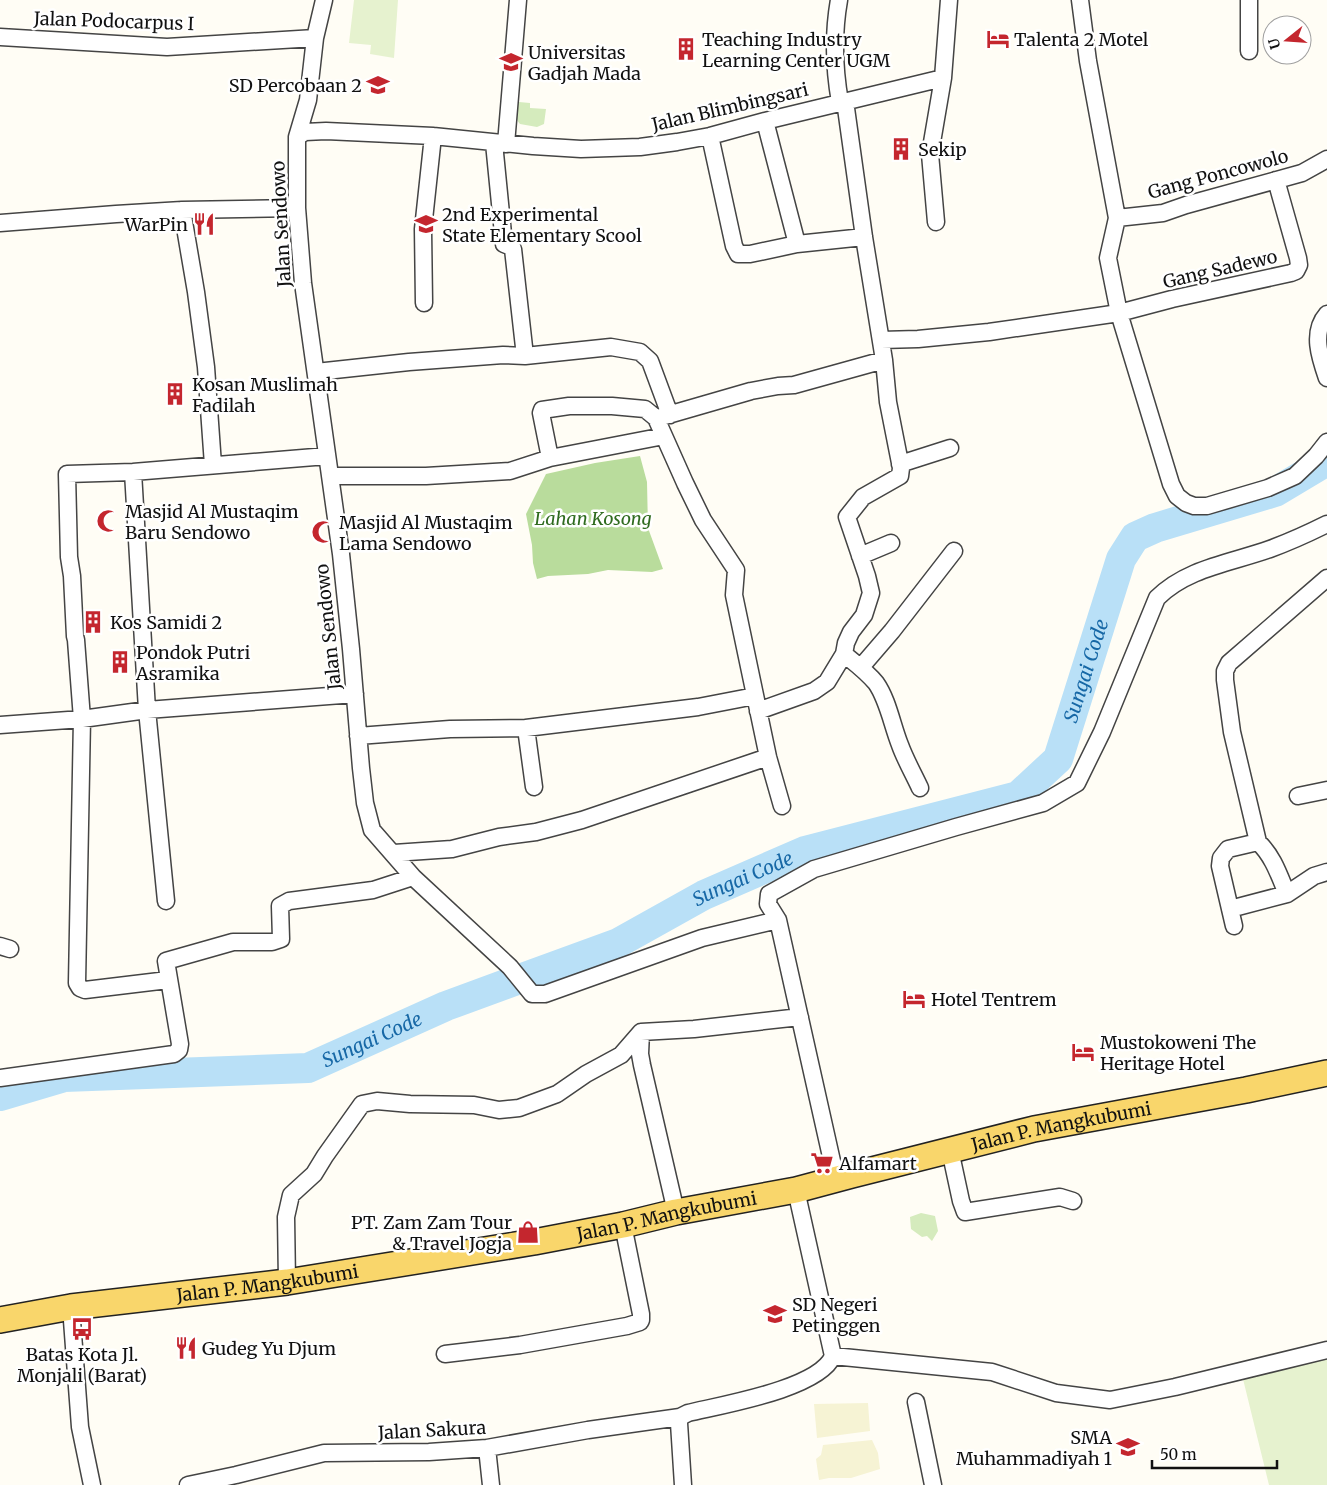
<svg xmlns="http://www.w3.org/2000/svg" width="1327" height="1485" font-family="Merriweather,serif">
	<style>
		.farmland { fill: #f6f3d4 }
		.green { fill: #d5ebbd }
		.forest { fill: #b9dc9c }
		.pitch { fill: #e6f2cf }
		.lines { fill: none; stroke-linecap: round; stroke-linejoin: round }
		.river { stroke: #b9e0f7; stroke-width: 30 }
		.street-casing { stroke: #444; stroke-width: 19 }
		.primary-casing { stroke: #222; stroke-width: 28 }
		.street { stroke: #fff; stroke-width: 16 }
		.primary { stroke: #f9d66b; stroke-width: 25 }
		.labels { text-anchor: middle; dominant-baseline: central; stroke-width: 5; stroke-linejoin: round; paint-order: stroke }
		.street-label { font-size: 18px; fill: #111; stroke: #fff }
		.poi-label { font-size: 18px; fill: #111; stroke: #fff; text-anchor: start }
		.park-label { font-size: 18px; font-style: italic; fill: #2f6b1f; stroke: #fff }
		.water-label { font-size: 19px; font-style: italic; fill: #1768a6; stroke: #fff }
	</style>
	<rect width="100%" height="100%" fill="#fffdf5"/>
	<path class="farmland" d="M868,1403L870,1431L817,1438L814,1404Z
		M872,1440L878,1453L880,1469L851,1478H829L819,1480L816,1459L821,1455L823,1445Z"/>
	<path class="green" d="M519,102L530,103V108L546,109L544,124L537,127L520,124C515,119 514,108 519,102Z
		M921,1213L935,1216L938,1231L932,1241L927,1236L922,1237L911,1229L910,1217Z"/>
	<path class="forest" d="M640,456L647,482L648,528L663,569L652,572L608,570L588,574L548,576L537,579L533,563L532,545L526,514L546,474L595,463Z"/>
	<path class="pitch" d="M354,0H398L394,58L370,54L371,45L349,43Z
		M1327,1354V1485H1269L1242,1375Z"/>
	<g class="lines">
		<path class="river" id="s1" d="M0,1096L64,1077L308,1068L446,1006L618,943L704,895L805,851L1018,796L1058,759L1121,559L1135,537L1155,528L1275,492L1327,461"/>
		<defs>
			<path id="street" d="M324,0L315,38L308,100L297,137V208L303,283L341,554L351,649L361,768L365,803L372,830L413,877L510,967L532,994H545L702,938L778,920
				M839,0C833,34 834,68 840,102
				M1080,0L1088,61L1117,218L1108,258L1119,313L1171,484L1177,496L1186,503L1194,506H1207L1268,488L1295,476L1316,456L1327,442
				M1249,0V51
				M0,37L167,47L315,38
				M765,121L797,244
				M710,136L734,246L738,254H750L797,244L864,237
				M297,137L305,132L326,131L433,136L533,146L581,149L640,147L677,142L710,136L765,121L943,78L949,0
				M494,143L504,244L509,246L513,249L525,356
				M506,144L518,0
				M182,210L196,292L206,367L213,465
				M1117,218L1163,213L1186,205L1302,173L1327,159
				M936,222L930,154L943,78
				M0,223L116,214L182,210L297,208
				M424,303L423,229L433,136
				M1327,314C1311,332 1320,358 1327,378
				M881,340L918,339L989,332L1119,313L1172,299L1291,273L1296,271L1299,265L1298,258L1276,180
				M316,372L409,362L503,355L525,356L611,347L640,352L650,361L670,415
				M661,417L751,391L778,386L794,385L884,360
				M550,458L541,413L542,410L569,406H612L645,409L656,418L685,483L703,520L736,570L734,595L768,757L782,806
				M900,464L950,448
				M133,472L147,710L166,901
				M331,476H426L510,471L550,458L664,436
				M860,556L891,543
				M844,654C855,663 867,672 876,683C888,700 892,725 900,745C905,759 913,773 920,788
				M861,667L892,631L954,551
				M758,711L814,691L827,682L844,654L846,643L851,632L864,615L871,593L867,576L847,517L863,497L900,476L901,468L888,402L884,360L864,237L845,101
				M0,725L82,719L147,710L355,694
				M526,728L534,787
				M358,736L450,729L526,728L698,707L755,696
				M1298,796L1327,790
				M1258,842C1273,856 1279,875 1287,894
				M394,853L452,849L499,837L536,832L582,820L768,757
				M1230,909L1287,894L1314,876L1327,872
				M1234,926L1220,866L1221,858L1228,849L1258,842L1232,732L1225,680V671L1229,663L1327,578
				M0,946L10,949
				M168,980L85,990L80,988L77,983L82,719L76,640L75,636L72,576L69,557L67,474L133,472L327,456
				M641,1032L640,1054L642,1065L676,1212
				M0,1078L174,1054L179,1050L180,1044L166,961L233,942H272L281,939L280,906L289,901L373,890L413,877
				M950,1150L961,1201L965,1212L1060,1197L1073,1201
				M836,1179L778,920L768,904L769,894L814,869L956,827L1043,803L1077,783L1102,732L1157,598C1187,568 1231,563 1270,549C1289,542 1309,533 1327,524
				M287,1282L286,1217L291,1195L314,1174L325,1156L362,1104L377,1101L410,1104L474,1105L499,1110L519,1108L557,1094L586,1074L621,1055L641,1032L694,1029L800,1017
				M71,1307L80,1427L92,1485
				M445,1354L520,1345L627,1326L640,1322L641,1320V1314L623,1225
				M833,1356L992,1372L1056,1393L1110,1400L1175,1387L1327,1350
				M916,1402L933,1485
				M487,1448L491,1485
				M188,1485L236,1475L324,1453L429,1452L487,1448L588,1430L680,1417
				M683,1485L679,1423L680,1417L688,1413C721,1405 819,1389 833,1356L796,1190"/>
			<g id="primary">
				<path id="s2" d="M0,1320L71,1307L287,1282L534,1242L623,1225L676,1212L796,1190L852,1175L1034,1129L1246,1090L1327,1073"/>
			</g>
		</defs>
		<use href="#street" class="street-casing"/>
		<use href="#primary" class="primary-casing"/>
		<use href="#street" class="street"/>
		<use href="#primary" class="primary"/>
	</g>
	<defs>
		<symbol id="hotel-bare" viewBox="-9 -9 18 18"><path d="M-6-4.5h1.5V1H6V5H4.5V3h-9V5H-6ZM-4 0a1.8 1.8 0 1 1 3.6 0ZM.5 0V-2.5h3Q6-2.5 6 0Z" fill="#c4262e" stroke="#fff" stroke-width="2.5" paint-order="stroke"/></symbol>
		<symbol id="building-bare" viewBox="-9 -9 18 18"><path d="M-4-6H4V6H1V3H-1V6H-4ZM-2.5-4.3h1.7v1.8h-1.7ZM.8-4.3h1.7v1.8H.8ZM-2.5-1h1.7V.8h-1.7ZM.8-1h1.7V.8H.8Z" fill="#c4262e" stroke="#fff" stroke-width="2.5" paint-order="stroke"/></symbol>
		<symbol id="university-bare" viewBox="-9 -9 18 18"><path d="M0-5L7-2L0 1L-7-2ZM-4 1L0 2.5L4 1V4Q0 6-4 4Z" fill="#c4262e" stroke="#fff" stroke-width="2.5" paint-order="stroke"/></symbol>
		<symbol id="school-bare" viewBox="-9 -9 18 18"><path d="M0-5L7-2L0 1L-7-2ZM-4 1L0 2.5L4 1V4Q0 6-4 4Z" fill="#c4262e" stroke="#fff" stroke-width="2.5" paint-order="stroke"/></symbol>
		<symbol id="restaurant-bare" viewBox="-9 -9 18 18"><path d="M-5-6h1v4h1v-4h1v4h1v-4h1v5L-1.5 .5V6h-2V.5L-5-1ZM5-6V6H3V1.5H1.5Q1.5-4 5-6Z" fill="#c4262e" stroke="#fff" stroke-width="2.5" paint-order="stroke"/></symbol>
		<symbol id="mosque-bare" viewBox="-9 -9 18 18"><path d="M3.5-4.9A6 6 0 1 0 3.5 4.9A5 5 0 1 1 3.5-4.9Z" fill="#c4262e" stroke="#fff" stroke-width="2.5" paint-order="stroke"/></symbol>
		<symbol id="supermarket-bare" viewBox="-9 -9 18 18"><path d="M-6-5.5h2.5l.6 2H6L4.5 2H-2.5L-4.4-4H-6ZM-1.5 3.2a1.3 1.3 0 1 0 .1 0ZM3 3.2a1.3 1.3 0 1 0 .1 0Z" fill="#c4262e" stroke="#fff" stroke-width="2.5" paint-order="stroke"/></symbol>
		<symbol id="shop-bare" viewBox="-9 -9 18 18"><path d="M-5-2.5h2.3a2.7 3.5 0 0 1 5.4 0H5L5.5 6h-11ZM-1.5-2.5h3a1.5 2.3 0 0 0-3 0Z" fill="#c4262e" stroke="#fff" stroke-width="2.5" paint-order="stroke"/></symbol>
		<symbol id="bus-bare" viewBox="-9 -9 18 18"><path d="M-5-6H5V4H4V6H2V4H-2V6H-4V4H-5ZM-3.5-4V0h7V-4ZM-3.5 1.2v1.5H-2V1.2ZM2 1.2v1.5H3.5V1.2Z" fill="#c4262e" stroke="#fff" stroke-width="2.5" paint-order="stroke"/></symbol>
	</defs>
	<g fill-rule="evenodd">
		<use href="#hotel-bare" x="982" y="23" width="32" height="32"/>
		<use href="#building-bare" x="670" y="33" width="32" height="32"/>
		<use href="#university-bare" x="495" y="46" width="32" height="32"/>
		<use href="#school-bare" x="362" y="69" width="32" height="32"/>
		<use href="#building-bare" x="885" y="133" width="32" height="32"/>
		<use href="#restaurant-bare" x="188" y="208" width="32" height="32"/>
		<use href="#school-bare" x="410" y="208" width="32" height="32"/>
		<use href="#building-bare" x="159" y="378" width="32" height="32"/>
		<use href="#mosque-bare" x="92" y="505" width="32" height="32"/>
		<use href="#mosque-bare" x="307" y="516" width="32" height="32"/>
		<use href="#building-bare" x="77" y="606" width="32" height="32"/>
		<use href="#building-bare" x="104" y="646" width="32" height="32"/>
		<use href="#hotel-bare" x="898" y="983" width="32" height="32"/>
		<use href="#hotel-bare" x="1067" y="1036" width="32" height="32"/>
		<use href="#supermarket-bare" x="806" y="1147" width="32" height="32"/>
		<use href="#shop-bare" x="512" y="1216" width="32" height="32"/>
		<use href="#school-bare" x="759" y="1298" width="32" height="32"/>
		<use href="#bus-bare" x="66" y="1313" width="32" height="32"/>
		<use href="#restaurant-bare" x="170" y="1332" width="32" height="32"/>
		<use href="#school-bare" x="1112" y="1431" width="32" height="32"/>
	</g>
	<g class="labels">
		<g class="street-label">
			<text transform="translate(114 21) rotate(2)">Jalan Podocarpus I</text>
			<text transform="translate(730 107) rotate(-13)">Jalan Blimbingsari</text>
			<text transform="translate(1218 174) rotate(-15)">Gang Poncowolo</text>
			<text transform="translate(281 224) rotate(-93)">Jalan Sendowo</text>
			<text transform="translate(1220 269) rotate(-13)">Gang Sadewo</text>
			<text transform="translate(328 627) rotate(-96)">Jalan Sendowo</text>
			<text stroke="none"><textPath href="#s2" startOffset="1080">Jalan P. Mangkubumi</textPath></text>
			<text stroke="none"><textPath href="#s2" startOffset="675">Jalan P. Mangkubumi</textPath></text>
			<text stroke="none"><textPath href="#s2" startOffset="270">Jalan P. Mangkubumi</textPath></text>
			<text transform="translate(432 1430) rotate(-3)">Jalan Sakura</text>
		</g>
		<g class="poi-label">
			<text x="702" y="39">Teaching Industry<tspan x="702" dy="21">Learning Center UGM</tspan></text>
			<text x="1014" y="39">Talenta 2 Motel</text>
			<text x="528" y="52">Universitas<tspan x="528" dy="21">Gadjah Mada</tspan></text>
			<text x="362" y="85" text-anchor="end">SD Percobaan 2</text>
			<text x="918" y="149">Sekip</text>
			<text x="442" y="214">2nd Experimental<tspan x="442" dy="21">State Elementary Scool</tspan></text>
			<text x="188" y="224" text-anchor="end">WarPin</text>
			<text x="192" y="384">Kosan Muslimah<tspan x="192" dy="21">Fadilah</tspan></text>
			<text x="125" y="511">Masjid Al Mustaqim<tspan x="125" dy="21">Baru Sendowo</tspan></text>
			<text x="339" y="522">Masjid Al Mustaqim<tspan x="339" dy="21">Lama Sendowo</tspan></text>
			<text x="110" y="622">Kos Samidi 2</text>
			<text x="136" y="652">Pondok Putri<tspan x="136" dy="21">Asramika</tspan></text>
			<text x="931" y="999">Hotel Tentrem</text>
			<text x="1100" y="1042">Mustokoweni The<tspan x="1100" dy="21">Heritage Hotel</tspan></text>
			<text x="839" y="1163">Alfamart</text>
			<text x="512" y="1222" text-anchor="end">PT. Zam Zam Tour<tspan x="512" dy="21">&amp; Travel Jogja</tspan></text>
			<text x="792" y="1304">SD Negeri<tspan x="792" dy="21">Petinggen</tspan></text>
			<text x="202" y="1348">Gudeg Yu Djum</text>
			<text x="82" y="1354" text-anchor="middle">Batas Kota Jl.<tspan x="82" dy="21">Monjali (Barat)</tspan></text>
			<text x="1112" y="1437" text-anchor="end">SMA<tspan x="1112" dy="21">Muhammadiyah 1</tspan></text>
		</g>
		<g class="park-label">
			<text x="593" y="518">Lahan Kosong</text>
		</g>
		<g class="water-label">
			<text stroke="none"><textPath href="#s1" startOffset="1221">Sungai Code</textPath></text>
			<text stroke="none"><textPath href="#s1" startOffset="786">Sungai Code</textPath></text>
			<text stroke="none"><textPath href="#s1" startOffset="381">Sungai Code</textPath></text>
		</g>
	</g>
	<g transform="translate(1287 40) rotate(253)"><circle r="24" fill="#ffffff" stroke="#a0a0a0"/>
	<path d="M0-4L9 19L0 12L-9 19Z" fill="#c4262e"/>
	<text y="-8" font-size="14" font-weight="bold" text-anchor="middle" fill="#111111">U</text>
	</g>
	<path d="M1152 1460v8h125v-8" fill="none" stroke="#111111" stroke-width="2.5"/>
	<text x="1160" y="1460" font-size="15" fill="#111111" stroke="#ffffff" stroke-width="4" paint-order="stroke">50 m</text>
</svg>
